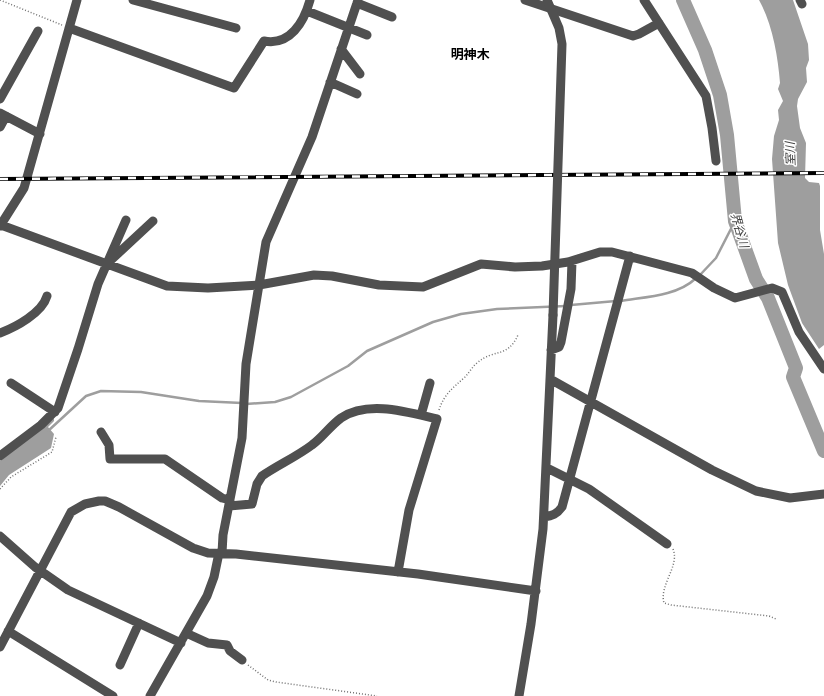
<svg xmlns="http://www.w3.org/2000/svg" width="824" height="696" font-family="'PT Sans Narrow','Noto Sans JP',sans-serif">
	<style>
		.water { fill: #9e9e9e }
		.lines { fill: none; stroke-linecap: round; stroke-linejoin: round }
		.stream { stroke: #9e9e9e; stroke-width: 2.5 }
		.river { stroke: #9e9e9e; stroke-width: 14 }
		.path { stroke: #727272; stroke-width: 1.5; stroke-dasharray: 1 2; stroke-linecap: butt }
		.minor { stroke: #505050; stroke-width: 9 }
		.rail-casing { stroke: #000; stroke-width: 4 }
		.rail { stroke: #fff; stroke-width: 2.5; stroke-dasharray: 8; stroke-linecap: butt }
		.minor-bridge { stroke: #505050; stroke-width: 9 }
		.labels { text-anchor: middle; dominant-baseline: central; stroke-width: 3; stroke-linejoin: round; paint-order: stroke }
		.water-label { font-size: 12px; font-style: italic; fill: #3f3f3f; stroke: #fff }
		.quarter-label { font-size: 13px; font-weight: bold; fill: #000; stroke: #fff }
	</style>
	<rect width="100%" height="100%" fill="#fff"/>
	<path class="water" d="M759,0H793L808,44L809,60L806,68L807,82L798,99L797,106L800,128L806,143L805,178L809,182L819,183L820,186V230L824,254V345L819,349L802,323L788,285L778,243L772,159L774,136L779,120L778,110L783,101L778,89L780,83C778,56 772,23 759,0Z
		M54,418V421L48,427L54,434L51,448L9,475L0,486V461Z"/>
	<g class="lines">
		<path class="stream" d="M699,276L716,258L735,221
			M621,301C644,297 677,296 695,279
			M571,305L616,301
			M246,404L275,402L291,397L348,366L367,351L433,322L461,314L497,309L566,306
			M48,431L86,396L101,391L141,392L199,401L242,403"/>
		<path class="river" d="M683,0L705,50L720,95L727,135L735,221L756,279L768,298L796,368L793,377L824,451"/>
		<path class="path" d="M0,0L62,25
			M439,410C444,394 453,388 465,377C469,373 472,367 477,363C494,348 507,359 518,335
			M0,489L11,477L52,452L56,437
			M673,549C680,566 659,585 664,603L671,605L769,616L776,619
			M248,665L268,680L276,682L377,696"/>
		<path class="minor" d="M133,0L236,28
			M525,0L633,36L639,34L659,23
			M644,0L706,96L712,128L716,161
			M800,0L802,4
			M357,3L392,17
			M307,11L367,35
			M69,28L234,88L264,41C290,46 304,22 310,0
			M341,49L360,74
			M330,82L357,94
			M0,99L38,31
			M0,113L40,134
			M0,127L6,116
			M1,225L167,286L208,288L259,285L314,275L332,276L379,285L423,287L481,264L515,267L542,266L568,262L600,252H612L692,273L714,288L735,298L772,288L782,292L799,332L824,369
			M0,226L24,188L77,0
			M111,260L153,221
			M0,333C16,327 42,313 47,296
			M551,350L559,347L561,342L571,289L572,261
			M550,379L712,470L756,491L790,498L824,494
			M11,383L55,412
			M421,415L430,383
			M101,432L109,445L110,459H165L222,498L230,500
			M0,456L41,425L58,408L78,349L98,284L126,220
			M547,468L589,489L667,544
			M229,506L252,504L257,484L262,476C278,465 296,457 312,445C322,438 330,426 341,418C368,400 407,412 437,419L409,510L398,572
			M544,517C552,516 557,514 562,507L630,256
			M0,536L35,567L68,590L181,643
			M222,553L223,535L242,438L246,364L266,242L312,137L358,0
			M8,631L113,696
			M186,633L208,643L227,645L230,651L242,660
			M0,647L71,512L85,504L99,501H105L119,507L193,548L208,553L236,554L418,574L536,591
			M120,665L139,623
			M150,696L207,596L214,577L219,553
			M519,696L531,624L543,529L553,315"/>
		<defs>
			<path id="rail" d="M0,179L824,173"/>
		</defs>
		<use href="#rail" class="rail-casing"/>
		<use href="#rail" class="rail"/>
		<path class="minor-bridge" d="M547,0L559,28L562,44L553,315"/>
	</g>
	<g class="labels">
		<g class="water-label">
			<text transform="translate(790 154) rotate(-92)">室川</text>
			<text transform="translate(740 230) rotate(74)">界谷川</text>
		</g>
		<g class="quarter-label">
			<text x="470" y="54">明神木</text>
		</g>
	</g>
</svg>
